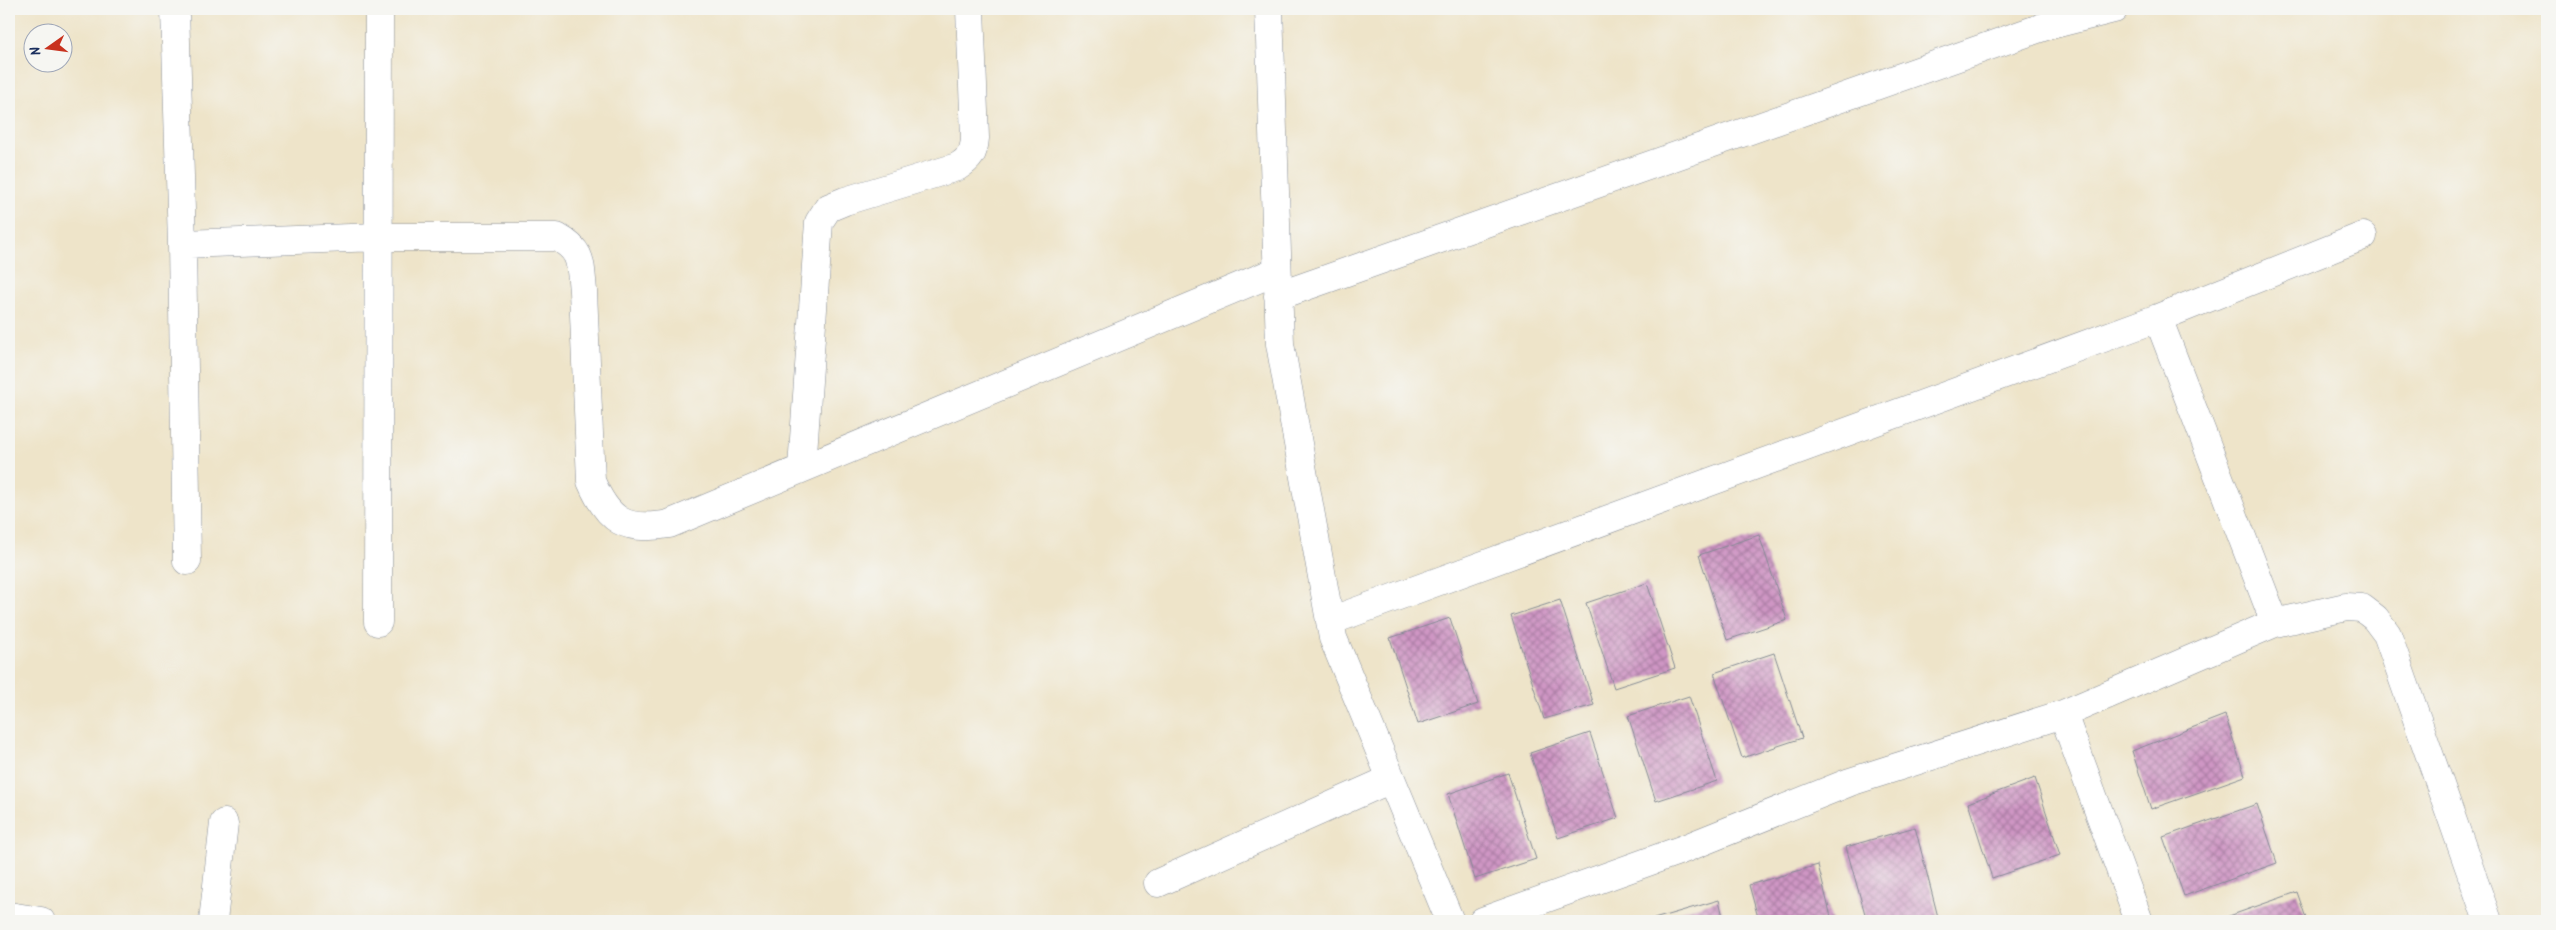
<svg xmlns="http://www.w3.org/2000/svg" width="2556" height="930" font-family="Kalam,sans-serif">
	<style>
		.building { fill: url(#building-cross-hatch) }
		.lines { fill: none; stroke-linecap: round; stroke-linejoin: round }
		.street-casing { stroke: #848a94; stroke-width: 29 }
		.street { stroke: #fff; stroke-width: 28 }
	</style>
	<defs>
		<pattern id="building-cross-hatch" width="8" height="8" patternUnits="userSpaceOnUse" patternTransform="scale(1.25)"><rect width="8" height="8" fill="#cf96c4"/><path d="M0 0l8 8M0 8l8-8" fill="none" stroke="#a77ba2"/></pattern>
	</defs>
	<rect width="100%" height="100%" fill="#f6f6f2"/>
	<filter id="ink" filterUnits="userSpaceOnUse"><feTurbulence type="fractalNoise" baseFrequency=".02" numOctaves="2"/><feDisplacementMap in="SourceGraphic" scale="10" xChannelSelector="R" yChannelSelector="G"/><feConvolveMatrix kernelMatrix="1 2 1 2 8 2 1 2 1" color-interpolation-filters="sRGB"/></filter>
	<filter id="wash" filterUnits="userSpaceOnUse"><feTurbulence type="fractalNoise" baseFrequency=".0096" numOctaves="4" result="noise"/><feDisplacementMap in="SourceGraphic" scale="20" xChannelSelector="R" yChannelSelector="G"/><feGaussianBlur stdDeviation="1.12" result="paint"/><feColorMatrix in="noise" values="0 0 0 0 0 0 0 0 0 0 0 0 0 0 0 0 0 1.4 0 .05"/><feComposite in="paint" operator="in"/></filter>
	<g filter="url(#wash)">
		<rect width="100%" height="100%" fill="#eee4c9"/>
		<g id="blocks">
			<path class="building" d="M1759,535L1787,620L1727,640L1699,555Z
				M1647,583L1675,668L1614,688L1586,603Z
				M1560,600L1594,705L1544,719L1511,616Z
				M1450,618L1478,704L1418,724L1390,638Z
				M1774,653L1802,738L1742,758L1714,673Z
				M1689,696L1717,781L1656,801L1628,716Z
				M2225,715L2245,776L2151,809L2132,751Z
				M1590,733L1618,818L1558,838L1530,753Z
				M1508,773L1536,859L1475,879L1448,794Z
				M2035,778L2060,855L1992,878L1968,803Z
				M2257,804L2277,863L2184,896L2163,837Z
				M1915,827L1939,921H1867L1846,847Z
				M1818,865L1832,921H1759L1749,885Z
				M2297,892L2307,921H2215Z
				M1719,900L1724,921H1647Z"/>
		</g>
	</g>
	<g filter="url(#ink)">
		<use href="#blocks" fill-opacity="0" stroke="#848a94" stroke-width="1"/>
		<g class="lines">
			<defs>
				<path id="street" d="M175,9L182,244L187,561
					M1269,9L1280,344L1330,621L1333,638L1450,921
					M182,244L378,237H557C583,251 580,263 583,291L591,481C608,521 625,532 669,524L1277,271
					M1278,296L2043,27L2114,9
					M802,468L819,222L828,208L845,201L957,167C970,159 974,153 975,138L970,9
					M1330,621L2158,318
					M378,622L379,9
					M2275,623L2158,318L2363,236
					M2063,714L2139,921
					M1158,883L1391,779
					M9,916L41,921
					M213,921L224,823
					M1483,921L1681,850L1850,782L2063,714L2275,623L2346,607L2362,608L2375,618L2387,634L2488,921"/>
			</defs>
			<use href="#street" class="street-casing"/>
			<use href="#street" class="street"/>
		</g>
	</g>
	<rect width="2556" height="930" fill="none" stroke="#f6f6f2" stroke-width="30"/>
	<g transform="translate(48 48) rotate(256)"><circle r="24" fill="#f6f6f2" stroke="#9ea6b7"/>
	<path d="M0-4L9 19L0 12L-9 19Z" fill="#c8321e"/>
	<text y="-8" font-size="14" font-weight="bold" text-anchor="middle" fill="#1b2f5e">N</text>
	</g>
</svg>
